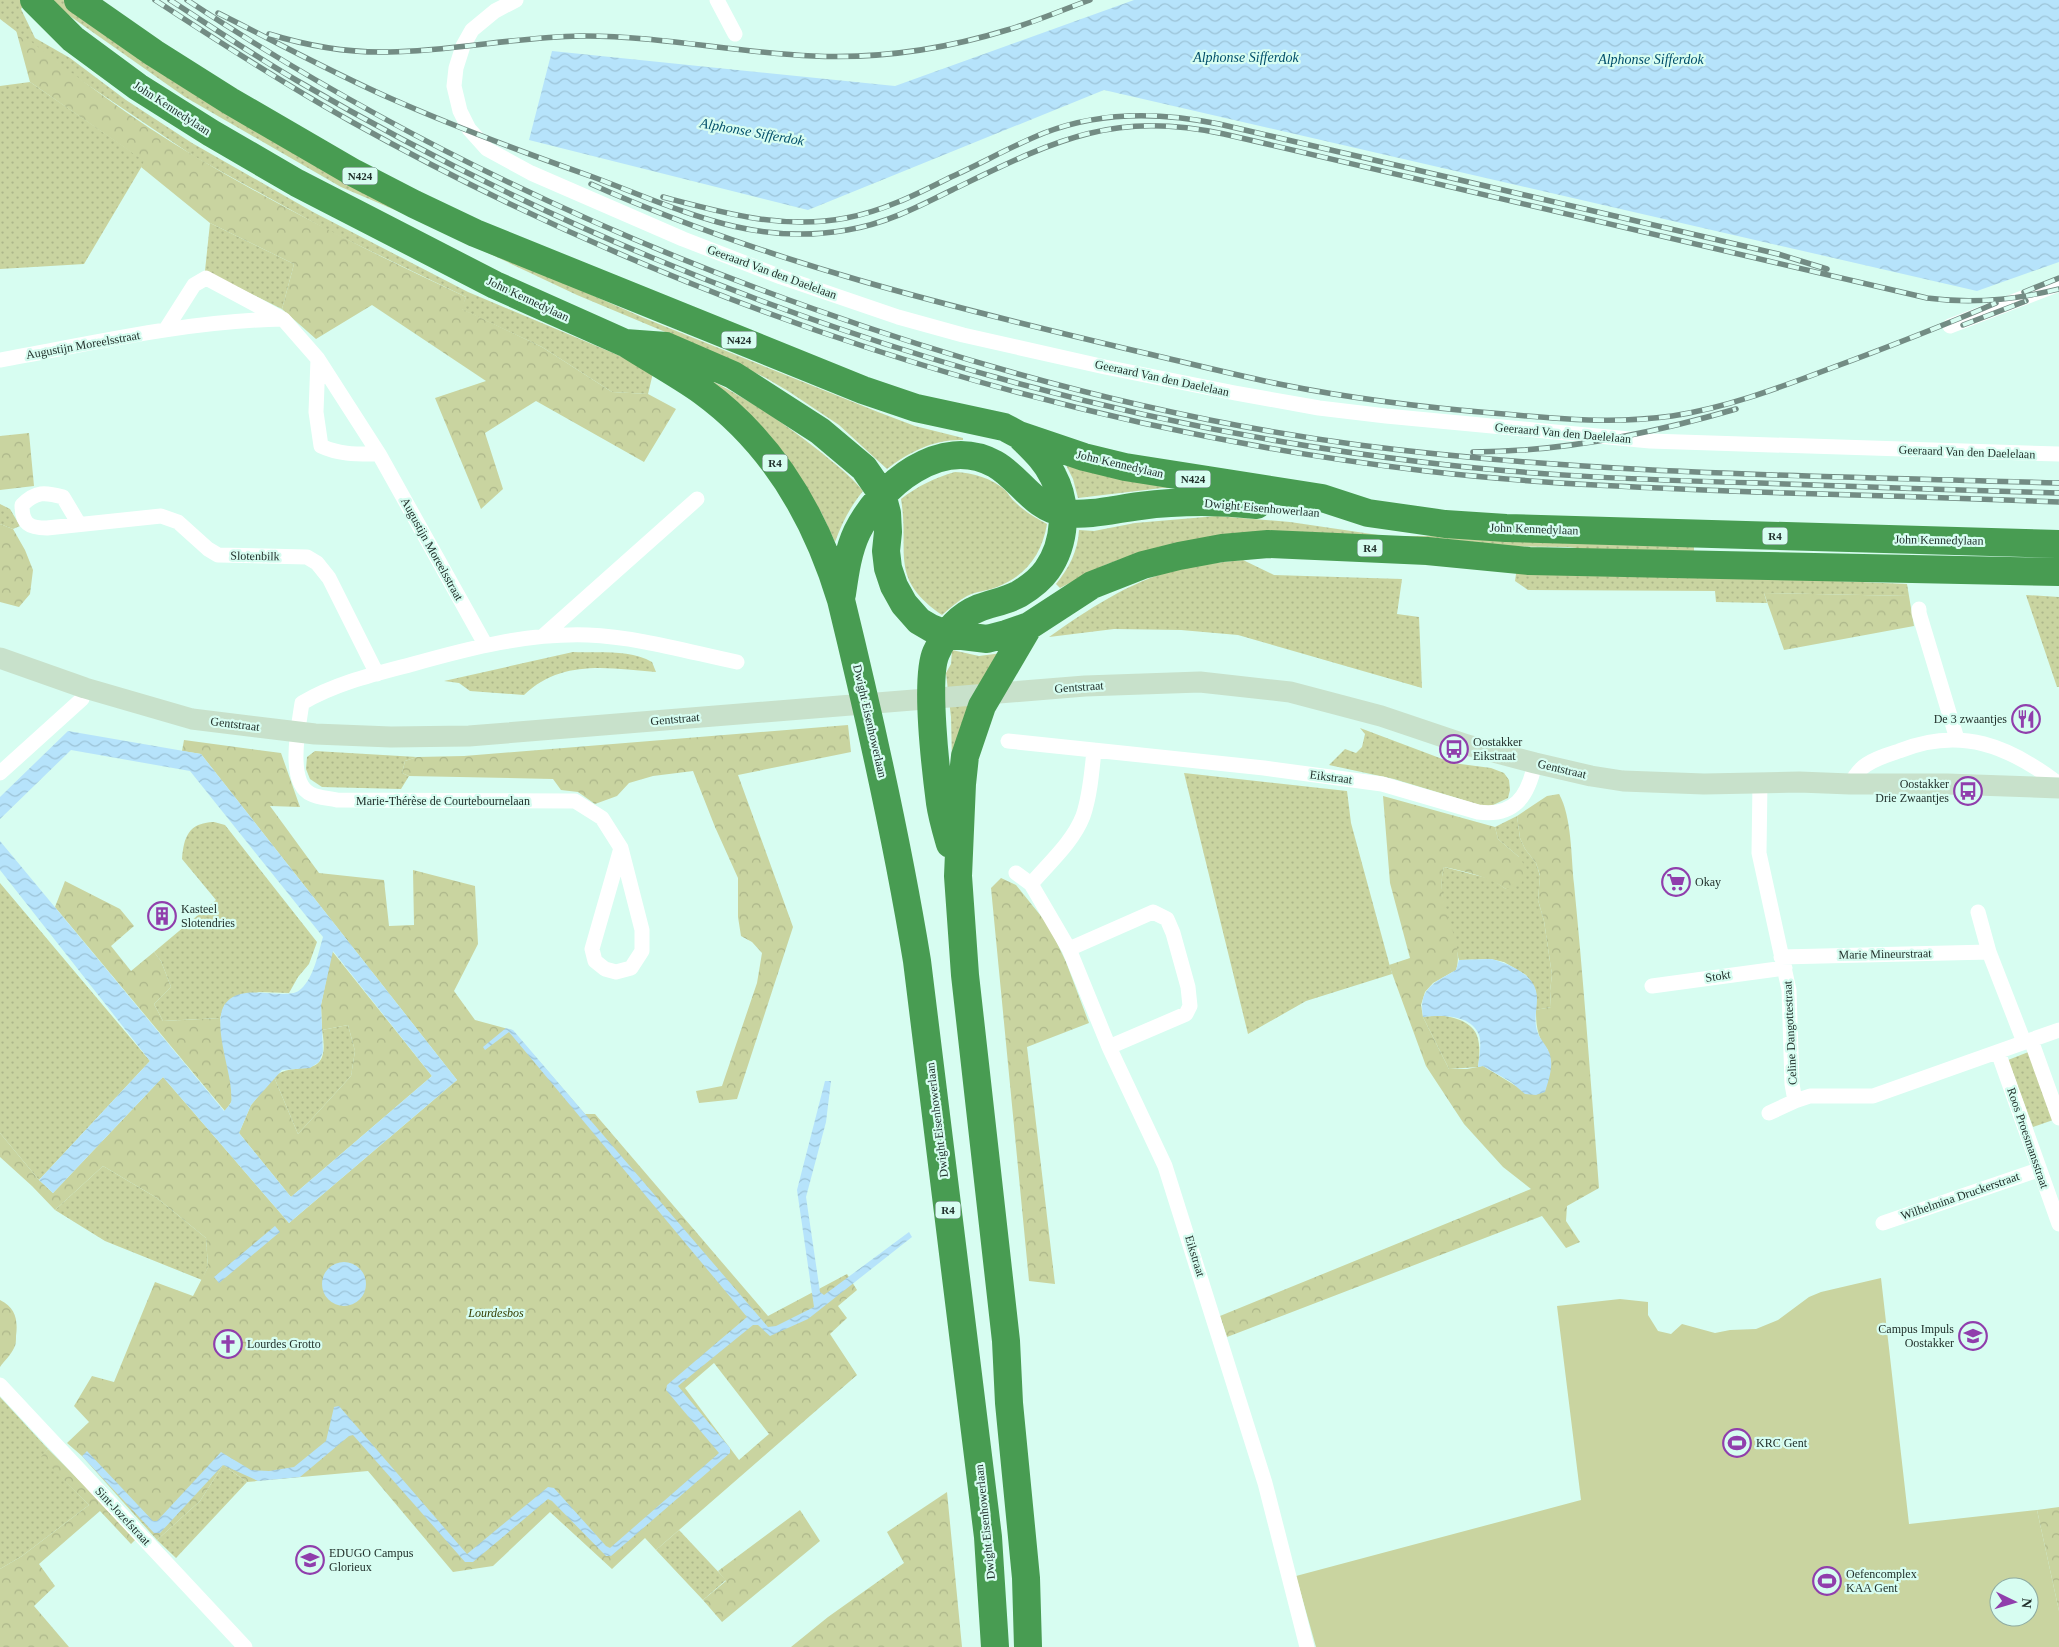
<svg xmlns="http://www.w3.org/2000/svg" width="2059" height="1647" font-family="'Times New Roman',serif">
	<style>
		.grass { fill: url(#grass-dots) }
		.forest { fill: url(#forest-crowns); fill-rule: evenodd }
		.garden { fill: #c9d4a0; fill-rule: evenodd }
		.water { fill: url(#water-waves); fill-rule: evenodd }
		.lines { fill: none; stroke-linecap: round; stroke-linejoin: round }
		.street { stroke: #fff; stroke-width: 15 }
		.secondary { stroke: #c8e1cb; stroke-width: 21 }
		.highway { stroke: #489c52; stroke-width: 28 }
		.rail-casing { stroke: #738c84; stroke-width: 5.5 }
		.rail { stroke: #d7fdf1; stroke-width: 4; stroke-dasharray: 11; stroke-linecap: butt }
		.labels { text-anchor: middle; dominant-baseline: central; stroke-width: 4.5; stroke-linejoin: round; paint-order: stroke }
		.shield { fill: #d7fdf1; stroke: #586e66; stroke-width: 1 }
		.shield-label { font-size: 11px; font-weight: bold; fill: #21302b }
		.street-label { font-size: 12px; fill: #21302b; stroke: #d7fdf1 }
		.poi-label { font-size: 12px; fill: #21302b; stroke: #d7fdf1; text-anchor: start }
		.park-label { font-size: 12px; font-style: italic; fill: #353d00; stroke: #d7fdf1 }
		.water-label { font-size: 14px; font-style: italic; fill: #004e6a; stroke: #d7fdf1 }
	</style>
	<defs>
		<pattern id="grass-dots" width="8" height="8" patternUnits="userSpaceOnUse" patternTransform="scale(1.25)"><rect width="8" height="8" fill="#c9d4a0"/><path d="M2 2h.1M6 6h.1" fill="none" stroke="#acb68a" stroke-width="1.8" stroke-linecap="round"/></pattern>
		<pattern id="forest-crowns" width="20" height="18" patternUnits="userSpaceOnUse" patternTransform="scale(1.25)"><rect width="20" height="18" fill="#c9d4a0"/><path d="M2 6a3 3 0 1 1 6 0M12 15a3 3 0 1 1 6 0" fill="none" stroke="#acb68a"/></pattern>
		<pattern id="water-waves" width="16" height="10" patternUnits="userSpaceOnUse" patternTransform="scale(1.25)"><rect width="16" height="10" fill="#b6e3fb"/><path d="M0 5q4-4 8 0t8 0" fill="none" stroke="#9cc3d7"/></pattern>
	</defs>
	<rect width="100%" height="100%" fill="#d7fdf1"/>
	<path class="grass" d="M0,0H21L25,3L21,9L35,38L70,58L126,100L192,143L313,212L468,292L625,358L653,373L648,394L612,392L542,347L461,309L466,297L329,231L195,157L76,77L0,19Z
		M47,0H68L542,273L644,318L878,412L915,426L963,438V440C934,439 909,452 887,469L839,425L788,391L766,378L694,344L577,295L416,219L341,187L185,97Z
		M30,82L145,161L84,264L0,269V86Z
		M210,223L294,264L282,309L205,271Z
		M692,371C738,393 778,418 818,450C834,463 850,475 863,491C850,507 842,523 835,542L821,512L772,441Z
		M1064,461L1186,488H1162L1078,498L1073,479Z
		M955,472C974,473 991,478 1005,490C1009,494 1011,499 1015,502C1025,512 1036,518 1047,524C1042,554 1026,576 997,587C987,591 977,591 967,596C958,601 950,608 942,615C888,578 910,553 901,499C918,486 934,478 955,472Z
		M0,504L10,509L20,526L13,529L0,524Z
		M1217,516L1290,522L1385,536H1454L1694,546V555L1594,550L1568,547L1478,546L1135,554L1105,565L1060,588L1056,584C1069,568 1078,551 1079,530L1094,531L1135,523Z
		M1243,560L1274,575L1402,579L1397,614L1419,617L1422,688L1238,635L1181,630L1114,629L1049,637C1087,610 1129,582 1175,570C1197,565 1220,562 1243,560Z
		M1517,567L1907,584L1909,596L1764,593L1767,603L1716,602L1715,591L1528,590L1515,581Z
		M2026,595L2059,597V687H2057Z
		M952,650L979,656L1002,653L952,765L951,717L946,673L951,664Z
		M573,652C598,653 630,649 652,662L656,672C609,668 561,659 524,695L470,691L459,683L444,681Z
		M1360,728L1453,763L1491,768L1504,773L1509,780L1510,790L1508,798L1491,806L1480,805L1394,779L1329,765L1345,749L1356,753L1362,747L1365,734Z
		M315,751L417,757L405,761L402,773L409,776L401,789L322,787L310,779L306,769L307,757Z
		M1184,773L1347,791L1351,823L1392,974L1306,1001L1248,1034Z
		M1517,816L1520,838L1525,849L1536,863L1540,876L1538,900L1544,921L1552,975L1550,991L1551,1007L1536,1010V991L1526,975L1504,962L1491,959L1459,960C1453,930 1435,898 1444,867L1491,879L1506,889L1519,857L1498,839L1495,827Z
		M214,822L225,825L317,942L309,964L298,977L289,993L259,992L225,1004L220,1018L163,1021L154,1004L171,987L161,961L154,952L216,900L182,859C184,837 188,823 214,822Z
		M0,883L150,1061L39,1180L0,1133Z
		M1440,1015C1475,1021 1483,1032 1478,1067L1449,1069L1423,1017Z
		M348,1025L355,1051L351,1076L298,1134L274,1077C295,1058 332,1085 322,1030Z
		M2031,1051L2056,1119L2033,1127L2008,1060Z
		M103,1166L157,1198L206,1238L208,1267L202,1280L105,1241L55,1210Z
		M0,1397L48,1449L42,1457L89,1505L22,1556L0,1569Z
		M223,1465L247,1482L176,1558L157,1540L200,1501Z
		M679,1530L726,1580L703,1600L656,1550Z"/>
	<path class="forest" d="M16,30C74,75 133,120 196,157C283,209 374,254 466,297L462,309L542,347L612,392L648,394L676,409L644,462L536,401L485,433L503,489L481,509L435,398L486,381L372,305L316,339L282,309L294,264L210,223L141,167L144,161L30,82Z
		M29,433L34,486L0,490V436Z
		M0,524L13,529L25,550L33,570L30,594L19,607L0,602Z
		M1764,593L1909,596L1914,626L1784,650Z
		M848,725L851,752L738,775L793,927L737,1099L699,1103L696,1091L722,1086L757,983L762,953L752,942L741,936L738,917V878L715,827L693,771L653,776L629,783L617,796L595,804L578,792L561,790L553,779L409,776L402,773L405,761L417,757L464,756Z
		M184,740L281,753L300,807L270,806L319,873L384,880L389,926L414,925L413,870L475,886L478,944L454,991L475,1020L512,1030L585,1114H595L768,1316L847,1274L857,1290L838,1306L847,1318L830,1334L857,1375L656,1550L645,1538L612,1569L550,1512L493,1566L453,1572L368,1471L247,1482L223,1465L200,1501L157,1540L82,1456L67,1443L89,1422L74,1406L92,1376L114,1382L155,1282L193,1296L208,1267L206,1238L157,1198L103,1166L55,1210L32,1186L0,1157V1133L39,1180L53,1193L163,1077L289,1223L457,1080L201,754L182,751ZM714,1363L769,1434L739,1460L685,1388Z
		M1559,794C1572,817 1571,857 1574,884C1584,985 1591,1087 1599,1188L1567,1206L1566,1221L1580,1242L1566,1248L1542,1216L1227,1337L1220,1316L1531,1189L1503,1167L1464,1124L1426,1066L1389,965L1410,958L1390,883L1383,796L1495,827L1498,839L1519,857L1527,869L1521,884L1506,889C1487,876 1467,872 1444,867C1433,906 1466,940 1456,970L1433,983L1425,992L1421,1005L1423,1017L1449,1069H1467L1483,1066L1516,1086L1548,1050C1537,1039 1536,1024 1536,1010L1551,1007L1550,991L1552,975L1544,921L1538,900L1540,875L1536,863L1525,849L1520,838L1517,816L1547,796Z
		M1001,878L1016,885L1049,926L1066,962L1089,1023L1027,1047L1055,1284L1029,1281L991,888Z
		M65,881L120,909L134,926L111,946L131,971L154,952L161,961L171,987L154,1004L163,1021L220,1018L231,1079L232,1101L225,1111L55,907Z
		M332,951L432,1076L291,1197L239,1133L251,1105L274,1077L298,1134L351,1076L355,1051L348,1025L322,1030L321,1005Z
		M0,1300C16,1308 18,1320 16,1336C16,1340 16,1345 14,1348C11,1355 4,1361 0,1367Z
		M48,1449L137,1538L131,1544L100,1511L39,1564L55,1586L34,1606L69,1647H0V1569L22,1556L89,1505L41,1457Z
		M947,1492L962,1647H791L828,1617L904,1563L887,1532Z
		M2059,1507V1611L2037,1510Z
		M800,1510L820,1541L722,1622L703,1600L726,1581L718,1571Z"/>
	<path class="garden" d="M1881,1278L1909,1524L2037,1510L2059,1611V1647H1316L1296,1576L1581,1500L1557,1306L1620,1299L1648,1302V1315L1658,1331L1671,1334L1682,1324L1715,1333L1730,1330L1756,1329L1778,1320L1809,1297L1821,1292ZM1999,1587H2029V1617H1999Z"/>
	<path class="water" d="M1134,0H2059V262L1977,291L1104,90L808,210L529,140L552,51L895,86Z
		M68,731L201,754L457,1080L289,1223L163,1077L53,1193L39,1180L150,1061L0,870V841L224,1111C226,1109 230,1105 231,1102C232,1099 231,1094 231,1090C230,1069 212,1022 225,1004C242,980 287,1003 301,989C314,977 318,954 323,937L190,771L71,750L0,819V797ZM333,951L432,1076L291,1197L239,1133L251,1105L282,1070L310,1068L319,1062L323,1052L321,1005Z
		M1491,959C1507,963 1532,973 1536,991C1539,1002 1534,1015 1536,1026C1537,1036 1544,1042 1548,1050C1555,1063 1549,1079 1545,1092L1536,1095L1525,1094L1511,1082L1483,1066L1478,1067C1479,1058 1482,1044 1479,1035C1471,1014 1441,1015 1423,1017C1418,988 1434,983 1456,970L1459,960Z
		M506,1028L513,1030L768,1327L776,1326L814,1307L797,1190L825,1081H831L826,1122L806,1197L820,1292L824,1295L909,1232L912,1237L808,1319L770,1336L758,1325H753L678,1386L730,1448V1453L611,1556H606L552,1501L548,1499L473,1562H465L353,1435L349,1436L300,1477L258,1481L223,1465L160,1533H154L82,1456L87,1451L153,1521H157L221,1452L251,1470L269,1471L294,1467L326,1441L334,1407L339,1406L467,1554L548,1487L554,1488L606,1546L610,1548L719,1453L666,1390L667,1385L747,1317L509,1032L485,1050L483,1047Z
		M275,1226L280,1232L219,1283L214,1277Z
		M322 1284a22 22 0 1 1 44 0a22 22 0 1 1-44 0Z"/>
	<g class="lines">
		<path class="street" d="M516,0L495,11L472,30L463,46L456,68L454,86L460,111L469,129L487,149L531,173L683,239L781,277L898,317L963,335L1105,367L1235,393L1319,408L1386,416L1650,441L2059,454
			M717,0L735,34
			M1950,326L2059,284
			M166,329L194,285L206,278L281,318
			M318,359L316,412L321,446C340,455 358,454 379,454
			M0,360C94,343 187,321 283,319L318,359L379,454L485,644
			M79,524L63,497C45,492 36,491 22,505C22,524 29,528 47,528L161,516L178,522L208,549L218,555L307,557L317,563L329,578L377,674
			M1919,609V613L1957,739
			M543,636L697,499
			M1008,741L1264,768L1382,784L1478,812C1514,817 1528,797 1535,763
			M0,773L82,699
			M1760,782L1759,853L1789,990L1792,1084L1795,1101L1810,1096H1873L2059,1030
			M1850,784C1853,779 1857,773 1861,769C1870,760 1887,755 1899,751C1961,726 2009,746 2059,784
			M621,848L592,949L595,961L605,969L616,972L631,968L642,951V930L621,848L602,818L575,801L337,800C329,798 318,798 311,794C286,783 299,724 302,703C336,683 375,674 413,664C470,648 528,633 588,635C638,637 689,652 737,662
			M1016,873L1031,884L1069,949L1109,1047L1165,1166L1265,1483L1307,1647
			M1031,884C1049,863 1073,842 1083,816C1090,796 1092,771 1094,750
			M1978,912L1989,952L2024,1042
			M1069,949L1153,912L1167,919L1173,933L1188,987L1190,1006L1186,1014L1109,1047
			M1781,957L1989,952
			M1652,986L1785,968
			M2031,1040L2059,1118
			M1998,1052L2059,1224
			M1769,1113L1795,1101
			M1883,1223L2038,1170
			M0,1385L245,1647"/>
		<path class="secondary" d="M0,658L85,688L192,719L315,734L391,737L469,736L1085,686L1200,682L1290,692L1381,716L1467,745L1535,763L1591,776L1623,781L1704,784L1799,782L1850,784H1947L2059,788"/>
		<path class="highway" d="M34,0L73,39L138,87L211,133L297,183L495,285L625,343L666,346L733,375L820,431L864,468L882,494L887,513L888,532L886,551L888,568L894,586L904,604L919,621L931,628L946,634L987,639L1006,634L1029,626L1092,585L1143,565L1179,556L1222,548L1268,544L1427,551L1529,561L2059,572
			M78,0L154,53L230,101L354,173L414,204L475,233L863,390L916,408L1004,427L1019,435L1084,457L1125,467L1322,498L1368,513L1445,524L1506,528L2059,544
			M627,344C652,360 678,374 702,391C772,442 816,517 841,600C870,719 897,839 917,961L988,1537L995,1647
			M842,594C845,573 848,551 857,532C880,485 941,434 995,464C1020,478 1033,508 1065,513C1090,516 1115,509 1140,506C1179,501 1218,501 1257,505
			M950,844C946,830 942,817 940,803C936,772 925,678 936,653C945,633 959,616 979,608C992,603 1006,601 1019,594C1029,588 1040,580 1047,570C1066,543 1068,504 1053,476C1046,461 1034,450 1022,438
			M1028,1647L1026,1578L1009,1403L1006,1341L965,975L958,876L962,784L965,756L982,706L1029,626"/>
		<defs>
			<path id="rail" d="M155,0C219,42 284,84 352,122C682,306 1050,427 1426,471C1536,484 1647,488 1757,492C1858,495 1958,498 2059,502
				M170,0C212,27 253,55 296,80C640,281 1026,415 1422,462C1534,476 1647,480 1760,483C1860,487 1959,490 2059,493
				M187,0C382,129 593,231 814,309C991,372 1173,420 1359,445C1591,475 1826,476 2059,483
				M218,13C276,42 333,73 392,99C458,128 525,153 593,177C679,209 752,247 847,230C885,224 918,207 952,190C1052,142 1110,110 1224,134L1927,298C1972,304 2015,300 2059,289
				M269,34C308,46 348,53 389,52C453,51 516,37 580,36C658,35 736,53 813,56C879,59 945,49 1007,30C1035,22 1062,10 1090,0
				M591,184C765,262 951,307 1136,351C1184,362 1231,374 1279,384C1353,399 1428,408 1504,414C1560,419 1615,424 1672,416C1725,408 1776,389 1826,370C1883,349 1940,327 1996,303
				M663,197C724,213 783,230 846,218C884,211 917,194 951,177C982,163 1012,146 1044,133C1100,111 1160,112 1219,124L1778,254L1827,269
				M2024,292L2059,278
				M1963,325L2026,301
				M1473,452C1562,452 1650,434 1736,409"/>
		</defs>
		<use href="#rail" class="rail-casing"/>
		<use href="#rail" class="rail"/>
	</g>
	<defs>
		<symbol id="restaurant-ring" viewBox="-11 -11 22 22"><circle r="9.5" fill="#d7fdf1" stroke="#903eac" stroke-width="1.5"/><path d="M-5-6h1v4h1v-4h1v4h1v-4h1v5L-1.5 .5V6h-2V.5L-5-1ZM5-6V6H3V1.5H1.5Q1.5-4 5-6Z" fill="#903eac"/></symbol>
		<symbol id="bus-ring" viewBox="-11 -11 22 22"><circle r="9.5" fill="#d7fdf1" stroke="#903eac" stroke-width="1.5"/><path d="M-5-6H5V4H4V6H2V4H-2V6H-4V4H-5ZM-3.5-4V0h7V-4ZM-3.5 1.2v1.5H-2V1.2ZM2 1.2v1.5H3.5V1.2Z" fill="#903eac"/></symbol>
		<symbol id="supermarket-ring" viewBox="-11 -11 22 22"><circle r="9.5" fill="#d7fdf1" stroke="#903eac" stroke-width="1.5"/><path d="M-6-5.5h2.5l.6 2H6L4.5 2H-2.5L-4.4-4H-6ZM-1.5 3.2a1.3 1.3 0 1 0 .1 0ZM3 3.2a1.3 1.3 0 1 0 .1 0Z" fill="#903eac"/></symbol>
		<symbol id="building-ring" viewBox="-11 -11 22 22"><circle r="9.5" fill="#d7fdf1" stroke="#903eac" stroke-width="1.5"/><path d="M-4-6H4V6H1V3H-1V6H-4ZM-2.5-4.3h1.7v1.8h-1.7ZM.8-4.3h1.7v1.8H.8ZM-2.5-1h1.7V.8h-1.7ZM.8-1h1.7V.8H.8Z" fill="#903eac"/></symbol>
		<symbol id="school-ring" viewBox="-11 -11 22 22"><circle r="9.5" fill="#d7fdf1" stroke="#903eac" stroke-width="1.5"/><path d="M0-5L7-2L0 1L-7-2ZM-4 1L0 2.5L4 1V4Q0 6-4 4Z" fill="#903eac"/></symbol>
		<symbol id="church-ring" viewBox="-11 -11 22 22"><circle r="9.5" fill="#d7fdf1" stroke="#903eac" stroke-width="1.5"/><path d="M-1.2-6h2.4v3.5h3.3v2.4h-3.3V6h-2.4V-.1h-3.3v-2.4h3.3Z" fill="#903eac"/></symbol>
		<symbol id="stadium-ring" viewBox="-11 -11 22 22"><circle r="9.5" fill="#d7fdf1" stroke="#903eac" stroke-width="1.5"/><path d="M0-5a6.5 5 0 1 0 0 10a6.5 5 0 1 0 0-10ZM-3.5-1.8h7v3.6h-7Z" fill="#903eac"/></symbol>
	</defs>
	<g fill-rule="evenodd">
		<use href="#restaurant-ring" x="2010" y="703" width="32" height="32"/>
		<use href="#bus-ring" x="1438" y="733" width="32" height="32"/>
		<use href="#bus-ring" x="1952" y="775" width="32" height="32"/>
		<use href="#supermarket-ring" x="1660" y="866" width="32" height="32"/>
		<use href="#building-ring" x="146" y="900" width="32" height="32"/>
		<use href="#school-ring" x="1957" y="1320" width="32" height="32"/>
		<use href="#church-ring" x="212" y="1328" width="32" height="32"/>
		<use href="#stadium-ring" x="1721" y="1427" width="32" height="32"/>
		<use href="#school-ring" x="294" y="1544" width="32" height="32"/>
		<use href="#stadium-ring" x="1811" y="1565" width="32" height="32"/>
	</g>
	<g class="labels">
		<g class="shield">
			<rect x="342.5" y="167.5" width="35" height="17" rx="4"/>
			<rect x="721.5" y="331.5" width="35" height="17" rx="4"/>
			<rect x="762.5" y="454.5" width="25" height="17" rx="4"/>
			<rect x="1175.5" y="470.5" width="35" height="17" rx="4"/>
			<rect x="1762.5" y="527.5" width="25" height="17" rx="4"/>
			<rect x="1357.5" y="539.5" width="25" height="17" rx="4"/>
			<rect x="935.5" y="1201.5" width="25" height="17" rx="4"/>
		</g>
		<g class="shield-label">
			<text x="360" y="176">N424</text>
			<text x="739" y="340">N424</text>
			<text x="775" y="463">R4</text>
			<text x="1193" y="479">N424</text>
			<text x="1775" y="536">R4</text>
			<text x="1370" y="548">R4</text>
			<text x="948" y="1210">R4</text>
		</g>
		<g class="street-label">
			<text transform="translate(172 108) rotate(33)">John Kennedylaan</text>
			<text transform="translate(772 272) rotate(20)">Geeraard Van den Daelelaan</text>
			<text transform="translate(528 299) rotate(25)">John Kennedylaan</text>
			<text transform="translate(83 345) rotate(-10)">Augustijn Moreelsstraat</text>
			<text transform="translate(1162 378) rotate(12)">Geeraard Van den Daelelaan</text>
			<text transform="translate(1563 433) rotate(5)">Geeraard Van den Daelelaan</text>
			<text transform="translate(1967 452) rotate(2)">Geeraard Van den Daelelaan</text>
			<text transform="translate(1120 464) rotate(13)">John Kennedylaan</text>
			<text transform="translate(1262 508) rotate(5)">Dwight Eisenhowerlaan</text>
			<text transform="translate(1534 529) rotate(2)">John Kennedylaan</text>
			<text transform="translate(1939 540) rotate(1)">John Kennedylaan</text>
			<text transform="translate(432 549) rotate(61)">Augustijn Moreelsstraat</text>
			<text transform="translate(255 556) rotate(1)">Slotenbilk</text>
			<text transform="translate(1079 687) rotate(-4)">Gentstraat</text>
			<text transform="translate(675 719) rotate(-5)">Gentstraat</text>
			<text transform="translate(870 721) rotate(77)">Dwight Eisenhowerlaan</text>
			<text transform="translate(235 724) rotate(7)">Gentstraat</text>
			<text transform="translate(1562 769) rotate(13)">Gentstraat</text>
			<text transform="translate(1331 777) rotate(7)">Eikstraat</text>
			<text x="443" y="801">Marie-Thérèse de Courtebournelaan</text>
			<text transform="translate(1885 954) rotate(-1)">Marie Mineurstraat</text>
			<text transform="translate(1718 976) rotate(-9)">Stokt</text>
			<text transform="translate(1790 1033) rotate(-93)">Celine Dangottestraat</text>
			<text transform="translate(937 1120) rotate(-97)">Dwight Eisenhowerlaan</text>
			<text transform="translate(2028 1138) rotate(71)">Roos Proesmansstraat</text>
			<text transform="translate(1960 1196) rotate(-19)">Wilhelmina Druckerstraat</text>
			<text transform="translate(1195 1256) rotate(73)">Eikstraat</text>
			<text transform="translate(123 1516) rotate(47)">Sint-Jozefstraat</text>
			<text transform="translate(985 1522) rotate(-96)">Dwight Eisenhowerlaan</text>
		</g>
		<g class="poi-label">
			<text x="2007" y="719" text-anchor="end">De 3 zwaantjes</text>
			<text x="1473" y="742">Oostakker<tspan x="1473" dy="14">Eikstraat</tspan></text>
			<text x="1949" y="784" text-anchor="end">Oostakker<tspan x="1949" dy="14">Drie Zwaantjes</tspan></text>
			<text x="1695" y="882">Okay</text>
			<text x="181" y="909">Kasteel<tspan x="181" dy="14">Slotendries</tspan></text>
			<text x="1954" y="1329" text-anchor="end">Campus Impuls<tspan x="1954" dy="14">Oostakker</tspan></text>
			<text x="247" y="1344">Lourdes Grotto</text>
			<text x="1756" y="1443">KRC Gent</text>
			<text x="329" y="1553">EDUGO Campus<tspan x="329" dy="14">Glorieux</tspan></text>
			<text x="1846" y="1574">Oefencomplex<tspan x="1846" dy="14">KAA Gent</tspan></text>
		</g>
		<g class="park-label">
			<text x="496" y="1313">Lourdesbos</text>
		</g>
		<g class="water-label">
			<text x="1246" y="57">Alphonse Sifferdok</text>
			<text x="1651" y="59">Alphonse Sifferdok</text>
			<text transform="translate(752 132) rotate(10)">Alphonse Sifferdok</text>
		</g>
	</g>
	<g transform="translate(2014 1602) rotate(95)"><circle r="24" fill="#d7fdf1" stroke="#8eaba2"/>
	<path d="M0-4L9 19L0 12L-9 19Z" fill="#903eac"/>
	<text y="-8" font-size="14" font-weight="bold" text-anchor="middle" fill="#21302b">N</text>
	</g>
</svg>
